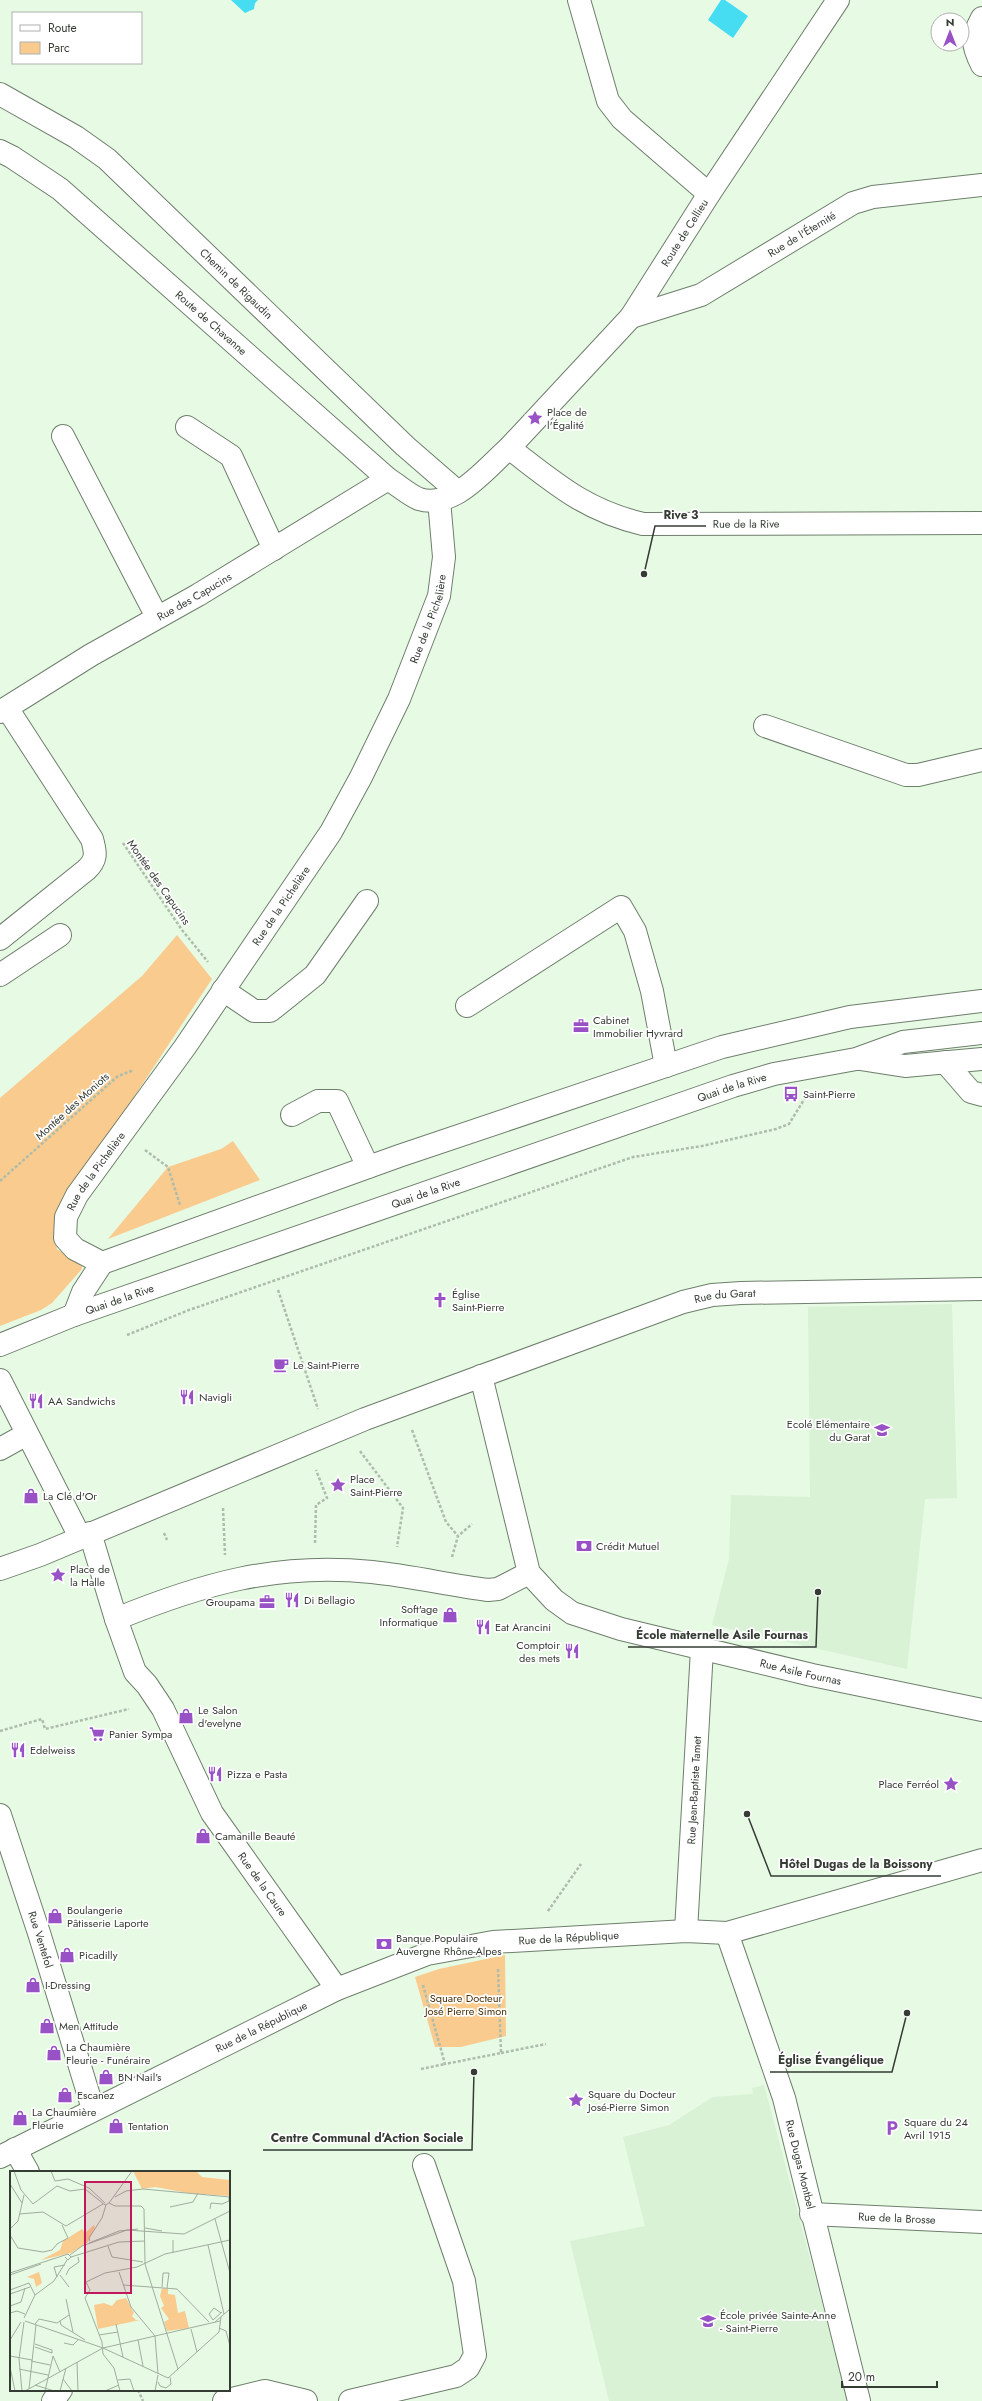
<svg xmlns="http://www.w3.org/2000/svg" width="982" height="2401" font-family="Jost,sans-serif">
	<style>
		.built { fill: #d9f1d5 }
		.green { fill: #facb8e }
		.water { fill: #46ddf3 }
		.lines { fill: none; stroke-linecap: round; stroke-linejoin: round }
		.minor-casing { stroke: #6e7f6c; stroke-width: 24 }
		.major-casing { stroke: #6e7f6c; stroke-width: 24 }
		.path { stroke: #adbdab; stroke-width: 2.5; stroke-dasharray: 3 2; stroke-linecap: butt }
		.minor { stroke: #fff; stroke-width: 22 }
		.major { stroke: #fff; stroke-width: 22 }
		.labels { text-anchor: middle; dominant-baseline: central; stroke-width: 3.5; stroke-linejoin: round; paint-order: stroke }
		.street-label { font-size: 11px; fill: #353c34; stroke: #fff }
		.poi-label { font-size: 11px; fill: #353c34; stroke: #fff; text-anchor: start }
		.park-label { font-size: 11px; fill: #493009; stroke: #fff }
		.inset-road { fill: none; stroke: #a0ae9e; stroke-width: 1 }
		.view { fill: #c2185b; fill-opacity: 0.15; stroke: #c2185b; stroke-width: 2 }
		.inset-edge { fill: none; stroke: #353c34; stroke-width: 2 }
		.leader { fill: none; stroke: #353c34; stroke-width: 1.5 }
		.callout-dot { fill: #353c34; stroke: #fff; stroke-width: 1.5 }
		.callout-label { font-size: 12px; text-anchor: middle; font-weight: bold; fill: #353c34; stroke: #fff; stroke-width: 3.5; stroke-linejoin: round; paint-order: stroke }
	</style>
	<rect width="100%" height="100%" fill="#e7fae4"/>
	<path class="built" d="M952,1304L957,1498L925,1499L907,1669L712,1625L729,1559L731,1495L810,1497L808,1307Z
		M764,2085L848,2401H609L570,2241L645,2226L623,2137L669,2125L713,2097L753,2094L752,2088Z"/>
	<path class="green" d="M177,935L212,979L55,1216L54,1237L57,1249L82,1266V1269L52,1303L41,1310L0,1326V1098L142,976Z
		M233,1141L260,1180L108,1239L168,1167L221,1149Z
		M505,1955L506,2036L461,2047H435L415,1977L439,1969Z"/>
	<path class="water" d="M231,0H258L255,3L254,9L245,13Z
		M721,0H725L748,16L733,38L708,20Z"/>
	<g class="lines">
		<defs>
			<g id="minor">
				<path d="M579,0L608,101L622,119L709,194"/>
				<path d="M982,18C971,38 972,45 982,65"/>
				<path id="s1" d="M0,94L76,137L107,159L405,446L458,492"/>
				<path id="s2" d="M631,317L701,295L853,203L873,197L982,185"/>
				<path d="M187,427L231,456L274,549"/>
				<path d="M63,436L157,617"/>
				<path id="s3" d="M509,448L631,317L709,194L838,0"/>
				<path id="s4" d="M0,712L91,655L198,595L388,479"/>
				<path d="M765,726L906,775H918L982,760"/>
				<path d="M0,939L86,870C97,860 96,853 92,839L7,708"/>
				<path d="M0,975L60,935"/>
				<path d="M223,990L254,1011H270L315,975L367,901"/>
				<path d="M467,1006L621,907L635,931L652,991L666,1066"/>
				<path d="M945,1062L971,1092L982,1095"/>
				<path d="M292,1115L318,1101H337L368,1167"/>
				<path id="s5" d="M102,1263L75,1249L65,1238L66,1217L77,1195L185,1047L331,832L361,777L399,699L439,596L444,557L439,500"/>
				<path d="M74,1315L83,1292L102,1263L399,1156L722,1047L850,1017L982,1001"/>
				<path id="s6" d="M481,1376L529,1573L554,1600L572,1613L621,1629L812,1675L982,1710"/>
				<path d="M0,1380L80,1537"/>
				<path d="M0,1449L27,1434"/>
				<path id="s7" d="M90,1533L116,1619L135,1672L147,1685L163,1709L212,1813L337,1989"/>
				<path id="s8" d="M0,1569L40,1555L365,1419L683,1302L712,1295L741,1293L982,1289"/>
				<path d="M116,1619C202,1584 277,1562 372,1572C411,1576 449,1585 488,1590L498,1589L529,1573"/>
				<path id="s9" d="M0,1815L39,1933L93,2109"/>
				<path id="s10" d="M686,1931L702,1649"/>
				<path id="s11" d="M727,1933L784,2098L859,2401"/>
				<path d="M15,2149L28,2172"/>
				<path id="s12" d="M0,2157L337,1989L427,1954L493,1942L686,1931L727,1933L982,1860"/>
				<path id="s13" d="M811,2214L982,2222"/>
				<path d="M53,2401L61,2390"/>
				<path d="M224,2401L265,2391L306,2401"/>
				<path d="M350,2401L456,2376L468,2368L475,2355L464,2281L424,2165"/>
			</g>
			<g id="major">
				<path id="s14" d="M0,151L12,157L60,189L388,479C398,485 409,495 419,499C454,510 486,468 509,448C555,483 584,510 643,524L982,523"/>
				<path d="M860,1059L905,1066L982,1059"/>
				<path id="s15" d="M0,1345L74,1315L733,1086L774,1074L856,1059L903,1042L982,1033"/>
			</g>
		</defs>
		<use href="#minor" class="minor-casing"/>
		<use href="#major" class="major-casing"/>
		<path class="path" d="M123,843L182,930L208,962
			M145,1150L168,1167L180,1205
			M0,1181L118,1076L134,1070
			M278,1290L318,1409
			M127,1335L189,1310L633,1157L702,1146L776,1129L789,1124L805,1098
			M412,1430L446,1522L458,1536
			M360,1451L403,1508L397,1547
			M223,1508L225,1555
			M164,1533L167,1540
			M315,1543L316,1505L327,1498L316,1470
			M452,1557L458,1536L472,1524
			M0,1731L42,1719L45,1729L129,1709
			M548,1911L581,1864
			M423,1985L445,2064L501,2053L498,1969
			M501,2053L546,2044
			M421,2069L445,2064
			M138,2390L143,2401"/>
		<use href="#minor" class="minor"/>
		<use href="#major" class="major"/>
	</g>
	<defs>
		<symbol id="sight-bare" viewBox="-9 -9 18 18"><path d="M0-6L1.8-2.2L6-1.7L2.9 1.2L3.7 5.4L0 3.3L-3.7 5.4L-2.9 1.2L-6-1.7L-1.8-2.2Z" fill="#9952c6" stroke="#fff" stroke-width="2.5" paint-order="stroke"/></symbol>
		<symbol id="office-bare" viewBox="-9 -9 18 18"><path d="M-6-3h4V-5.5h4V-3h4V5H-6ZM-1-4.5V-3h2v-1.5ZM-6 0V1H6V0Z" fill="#9952c6" stroke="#fff" stroke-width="2.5" paint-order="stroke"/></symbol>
		<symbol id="bus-bare" viewBox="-9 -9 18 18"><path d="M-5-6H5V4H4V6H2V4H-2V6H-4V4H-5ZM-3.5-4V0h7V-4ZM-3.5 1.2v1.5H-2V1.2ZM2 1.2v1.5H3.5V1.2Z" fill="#9952c6" stroke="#fff" stroke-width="2.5" paint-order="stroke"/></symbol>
		<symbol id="church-bare" viewBox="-9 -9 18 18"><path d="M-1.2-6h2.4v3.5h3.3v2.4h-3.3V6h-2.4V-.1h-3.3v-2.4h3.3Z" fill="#9952c6" stroke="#fff" stroke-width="2.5" paint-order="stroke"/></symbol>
		<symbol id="cafe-bare" viewBox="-9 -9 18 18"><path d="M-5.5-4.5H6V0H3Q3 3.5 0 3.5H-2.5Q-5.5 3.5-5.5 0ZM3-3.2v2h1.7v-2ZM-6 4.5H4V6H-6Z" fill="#9952c6" stroke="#fff" stroke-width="2.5" paint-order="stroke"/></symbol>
		<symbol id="restaurant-bare" viewBox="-9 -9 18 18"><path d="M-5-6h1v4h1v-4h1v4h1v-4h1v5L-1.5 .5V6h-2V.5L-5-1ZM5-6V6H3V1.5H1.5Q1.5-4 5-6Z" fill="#9952c6" stroke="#fff" stroke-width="2.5" paint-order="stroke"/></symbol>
		<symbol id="school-bare" viewBox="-9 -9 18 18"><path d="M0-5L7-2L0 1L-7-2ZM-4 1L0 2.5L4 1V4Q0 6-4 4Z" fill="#9952c6" stroke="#fff" stroke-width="2.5" paint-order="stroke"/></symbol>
		<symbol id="shop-bare" viewBox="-9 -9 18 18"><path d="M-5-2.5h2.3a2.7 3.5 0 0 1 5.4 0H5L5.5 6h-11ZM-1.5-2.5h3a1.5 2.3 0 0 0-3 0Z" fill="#9952c6" stroke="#fff" stroke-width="2.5" paint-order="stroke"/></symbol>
		<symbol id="bank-bare" viewBox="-9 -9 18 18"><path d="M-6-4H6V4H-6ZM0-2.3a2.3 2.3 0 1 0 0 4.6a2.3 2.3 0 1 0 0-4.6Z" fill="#9952c6" stroke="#fff" stroke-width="2.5" paint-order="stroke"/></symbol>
		<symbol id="supermarket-bare" viewBox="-9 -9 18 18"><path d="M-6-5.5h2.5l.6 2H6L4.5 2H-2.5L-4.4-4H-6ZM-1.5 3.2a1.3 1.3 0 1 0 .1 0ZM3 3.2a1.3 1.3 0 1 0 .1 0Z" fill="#9952c6" stroke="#fff" stroke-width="2.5" paint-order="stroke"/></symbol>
		<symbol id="parking-bare" viewBox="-9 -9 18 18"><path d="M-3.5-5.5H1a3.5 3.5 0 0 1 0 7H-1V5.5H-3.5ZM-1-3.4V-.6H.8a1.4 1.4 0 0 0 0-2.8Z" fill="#9952c6" stroke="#fff" stroke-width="2.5" paint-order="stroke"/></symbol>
	</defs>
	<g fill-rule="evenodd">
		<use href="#sight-bare" x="524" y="407" width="22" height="22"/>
		<use href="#office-bare" x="570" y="1015" width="22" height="22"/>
		<use href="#bus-bare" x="780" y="1083" width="22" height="22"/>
		<use href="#church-bare" x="429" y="1289" width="22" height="22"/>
		<use href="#cafe-bare" x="270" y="1354" width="22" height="22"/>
		<use href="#restaurant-bare" x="176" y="1386" width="22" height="22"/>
		<use href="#restaurant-bare" x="25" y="1390" width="22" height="22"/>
		<use href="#school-bare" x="871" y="1419" width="22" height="22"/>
		<use href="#sight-bare" x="327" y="1474" width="22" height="22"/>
		<use href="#shop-bare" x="20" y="1485" width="22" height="22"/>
		<use href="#bank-bare" x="573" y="1535" width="22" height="22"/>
		<use href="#sight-bare" x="47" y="1564" width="22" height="22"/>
		<use href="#restaurant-bare" x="281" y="1589" width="22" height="22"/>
		<use href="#office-bare" x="256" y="1591" width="22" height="22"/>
		<use href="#shop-bare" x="439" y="1604" width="22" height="22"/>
		<use href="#restaurant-bare" x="472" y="1616" width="22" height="22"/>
		<use href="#restaurant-bare" x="561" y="1640" width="22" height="22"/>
		<use href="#shop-bare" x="175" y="1705" width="22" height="22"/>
		<use href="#supermarket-bare" x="86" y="1723" width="22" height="22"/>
		<use href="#restaurant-bare" x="7" y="1739" width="22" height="22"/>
		<use href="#restaurant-bare" x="204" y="1763" width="22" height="22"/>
		<use href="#sight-bare" x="940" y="1773" width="22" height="22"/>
		<use href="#shop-bare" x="192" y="1825" width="22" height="22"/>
		<use href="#shop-bare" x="44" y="1905" width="22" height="22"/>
		<use href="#bank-bare" x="373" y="1933" width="22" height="22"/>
		<use href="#shop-bare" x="56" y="1944" width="22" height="22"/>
		<use href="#shop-bare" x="22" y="1974" width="22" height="22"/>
		<use href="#shop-bare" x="36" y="2015" width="22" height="22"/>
		<use href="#shop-bare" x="43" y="2042" width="22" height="22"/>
		<use href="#shop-bare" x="95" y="2066" width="22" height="22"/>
		<use href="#shop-bare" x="54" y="2084" width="22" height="22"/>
		<use href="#sight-bare" x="565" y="2089" width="22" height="22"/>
		<use href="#shop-bare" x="9" y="2107" width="22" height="22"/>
		<use href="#shop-bare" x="105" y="2115" width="22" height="22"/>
		<use href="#parking-bare" x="881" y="2117" width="22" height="22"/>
		<use href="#school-bare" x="697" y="2310" width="22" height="22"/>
	</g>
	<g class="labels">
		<g class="street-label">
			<text stroke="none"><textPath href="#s3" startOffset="279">Route de Cellieu</textPath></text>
			<text stroke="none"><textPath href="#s2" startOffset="191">Rue de l'Éternité</textPath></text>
			<text stroke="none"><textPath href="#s1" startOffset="305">Chemin de Rigaudin</textPath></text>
			<text stroke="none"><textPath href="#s14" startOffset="273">Route de Chavanne</textPath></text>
			<text stroke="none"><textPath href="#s14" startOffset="913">Rue de la Rive</textPath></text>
			<text stroke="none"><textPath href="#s4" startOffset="226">Rue des Capucins</textPath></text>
			<text stroke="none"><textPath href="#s5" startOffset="769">Rue de la Pichelière</textPath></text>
			<text transform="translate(159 882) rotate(55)">Montée des Capucins</text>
			<text stroke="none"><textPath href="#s5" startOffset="445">Rue de la Pichelière</textPath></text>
			<text stroke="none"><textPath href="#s15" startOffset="776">Quai de la Rive</textPath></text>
			<text transform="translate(72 1106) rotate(-42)">Montée des Moniots</text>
			<text stroke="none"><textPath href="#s5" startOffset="121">Rue de la Pichelière</textPath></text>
			<text stroke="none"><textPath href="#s15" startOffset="452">Quai de la Rive</textPath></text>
			<text stroke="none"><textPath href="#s8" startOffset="776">Rue du Garat</textPath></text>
			<text stroke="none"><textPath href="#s15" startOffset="128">Quai de la Rive</textPath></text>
			<text stroke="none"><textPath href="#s6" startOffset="498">Rue Asile Fournas</textPath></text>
			<text stroke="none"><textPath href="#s10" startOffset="141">Rue Jean-Baptiste Tamet</textPath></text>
			<text stroke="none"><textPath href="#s7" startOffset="395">Rue de la Caure</textPath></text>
			<text stroke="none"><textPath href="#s12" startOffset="616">Rue de la République</textPath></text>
			<text stroke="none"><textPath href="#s9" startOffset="131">Rue Ventefol</textPath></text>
			<text stroke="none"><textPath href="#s12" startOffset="292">Rue de la République</textPath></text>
			<text stroke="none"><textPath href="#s11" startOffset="243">Rue Dugas Montbel</textPath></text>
			<text stroke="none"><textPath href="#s13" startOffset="86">Rue de la Brosse</textPath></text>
		</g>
		<g class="poi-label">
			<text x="547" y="412">Place de<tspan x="547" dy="13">l'Égalité</tspan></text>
			<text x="593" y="1020">Cabinet<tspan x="593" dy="13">Immobilier Hyvrard</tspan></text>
			<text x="803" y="1094">Saint-Pierre</text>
			<text x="452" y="1294">Église<tspan x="452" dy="13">Saint-Pierre</tspan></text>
			<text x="293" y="1365">Le Saint-Pierre</text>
			<text x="199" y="1397">Navigli</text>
			<text x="48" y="1401">AA Sandwichs</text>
			<text x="870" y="1424" text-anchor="end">Ecolé Elémentaire<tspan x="870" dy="13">du Garat</tspan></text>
			<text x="350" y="1479">Place<tspan x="350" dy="13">Saint-Pierre</tspan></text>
			<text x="43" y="1496">La Clé d'Or</text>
			<text x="596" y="1546">Crédit Mutuel</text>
			<text x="70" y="1569">Place de<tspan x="70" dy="13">la Halle</tspan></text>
			<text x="304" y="1600">Di Bellagio</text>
			<text x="255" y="1602" text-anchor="end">Groupama</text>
			<text x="438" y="1609" text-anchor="end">Soft'age<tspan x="438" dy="13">Informatique</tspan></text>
			<text x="495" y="1627">Eat Arancini</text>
			<text x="560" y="1645" text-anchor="end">Comptoir<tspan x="560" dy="13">des mets</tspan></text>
			<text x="198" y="1710">Le Salon<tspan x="198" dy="13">d'evelyne</tspan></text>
			<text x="109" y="1734">Panier Sympa</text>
			<text x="30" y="1750">Edelweiss</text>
			<text x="227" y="1774">Pizza e Pasta</text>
			<text x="939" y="1784" text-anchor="end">Place Ferréol</text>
			<text x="215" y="1836">Camanille Beauté</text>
			<text x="67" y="1910">Boulangerie<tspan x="67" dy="13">Pâtisserie Laporte</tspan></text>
			<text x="396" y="1938">Banque Populaire<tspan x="396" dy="13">Auvergne Rhône-Alpes</tspan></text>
			<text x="79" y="1955">Picadilly</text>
			<text x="45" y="1985">I-Dressing</text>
			<text x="59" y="2026">Men Attitude</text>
			<text x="66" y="2047">La Chaumière<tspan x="66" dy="13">Fleurie - Funéraire</tspan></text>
			<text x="118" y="2077">BN Nail’s</text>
			<text x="588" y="2094">Square du Docteur<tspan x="588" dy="13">José-Pierre Simon</tspan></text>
			<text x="77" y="2095">Escanez</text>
			<text x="32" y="2112">La Chaumière<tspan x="32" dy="13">Fleurie</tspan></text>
			<text x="904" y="2122">Square du 24<tspan x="904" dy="13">Avril 1915</tspan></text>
			<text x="128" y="2126">Tentation</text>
			<text x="720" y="2315">École privée Sainte-Anne<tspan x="720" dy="13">- Saint-Pierre</tspan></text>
		</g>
		<g class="park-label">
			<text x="466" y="1998">Square Docteur<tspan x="466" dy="13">José Pierre Simon</tspan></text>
		</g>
	</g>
	<g transform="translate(10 2171)">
		<rect width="220" height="220" fill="#e7fae4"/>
		<path d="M123,0H186L192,6L220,9V25L178,22L145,16L132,18ZM84,54L85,56L78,71L61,82L31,89L50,79L53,70L72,58L75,62ZM29,101L32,112L26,116L24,108L17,106ZM152,117L158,118V123L165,124L168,142L175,140L179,157L157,160L154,151L159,148L151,137L154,135L150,125ZM116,127L124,142L122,145L126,149H130L88,158L84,134L94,132L102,135L107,129Z" fill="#facb8e"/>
		<path class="inset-road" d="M4,0L11,19L23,33L47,15L60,20L75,18L95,34L99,32L105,35H131L134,38L135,93L168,198M41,0L45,10L58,8M58,8L79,17L95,32M0,13L12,32M105,26L116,20L133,18L220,26M99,32L122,0M160,36L183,31L188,22M200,38L201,32L212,33L219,30V26M9,43L33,41L56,55L93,33M205,48L220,102M135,57L152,60M0,58L8,50L14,24M0,64L8,77L33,81L42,79L47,73L58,67L52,54M80,70L79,67L92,47L96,34M79,72L109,60L128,58M198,74L214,143M98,75L102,86L133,91M163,82V69M60,84L72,75L117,59L174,63L220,40M61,86L109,71L135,70M109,101L121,136L145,165L148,203M0,102L58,83L61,86L58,89L55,86M0,104L31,93M50,104L59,116M56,104L59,98L69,91L68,86M47,106L44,96L55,94M113,114L167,118L199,151M152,116L153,102H159L157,117M0,119L19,112L25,124M0,123L20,116M56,128L63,161M0,135L11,131L15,117M0,142L7,140L15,143M14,147L25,124L44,110L57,89M203,149L199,143L204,137L211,142M203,149L212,141M15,150L93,177M50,150L51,154L75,169M205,151L220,138M25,153L29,148L47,152L59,144M106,153L113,186M209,157L216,160L220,175M181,158L187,181M89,164L108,161M0,169L11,151M128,169L133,195M54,172L63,174L69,168M25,173L42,179V182M25,176L42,182M93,177L158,207L209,161L211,146M0,185L22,189M43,185L50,201M21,190L40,194M67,191L68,220M0,196L5,220M9,198L38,204M53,208L62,220M108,209L120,208L124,220M148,211L150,215L156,217L161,213L160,206M25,214L44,220M19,218L26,154M12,220L9,188L14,151M15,220L93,177L210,150M35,220L43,185M50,220L56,197M95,220L109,214M110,220L104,197L93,183L92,171L75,127L80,119L76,111L95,102L127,96L155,83L220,69M145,220L148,204"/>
		<path class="view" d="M75,11H121V122H75Z"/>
		<rect width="220" height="220" class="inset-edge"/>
	</g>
	<path class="leader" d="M644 574L655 526H706M818 1592L816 1647H628M747 1814L771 1876H941M907 2013L892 2072H770M474 2072L472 2150H263"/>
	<g class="callout-dot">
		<circle cx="644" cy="574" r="4"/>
		<circle cx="818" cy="1592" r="4"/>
		<circle cx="747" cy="1814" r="4"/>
		<circle cx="907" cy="2013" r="4"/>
		<circle cx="474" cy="2072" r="4"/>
	</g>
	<g class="callout-label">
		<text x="681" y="519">Rive 3</text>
		<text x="722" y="1639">École maternelle Asile Fournas</text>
		<text x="856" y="1868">Hôtel Dugas de la Boissony</text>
		<text x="831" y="2064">Église Évangélique</text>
		<text x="367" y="2142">Centre Communal d'Action Sociale</text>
	</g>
	<rect x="12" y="12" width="130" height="52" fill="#ffffff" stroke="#aeb1ae"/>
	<rect x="20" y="25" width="20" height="6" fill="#ffffff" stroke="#aeb1ae"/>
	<text x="48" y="32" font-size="12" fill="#353c34">Route</text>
	<rect x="20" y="42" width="20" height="12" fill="#facb8e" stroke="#aeb1ae"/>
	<text x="48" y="52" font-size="12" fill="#353c34">Parc</text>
	<g transform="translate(950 32)"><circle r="19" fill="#ffffff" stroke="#aeb1ae"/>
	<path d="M0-3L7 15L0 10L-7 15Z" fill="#9952c6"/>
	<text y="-6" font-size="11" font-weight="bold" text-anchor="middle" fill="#353c34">N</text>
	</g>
	<path d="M842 2381v6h95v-6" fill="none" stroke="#353c34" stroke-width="2"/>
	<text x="848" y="2381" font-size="12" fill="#353c34" stroke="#ffffff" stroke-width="3" paint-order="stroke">20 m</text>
</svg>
